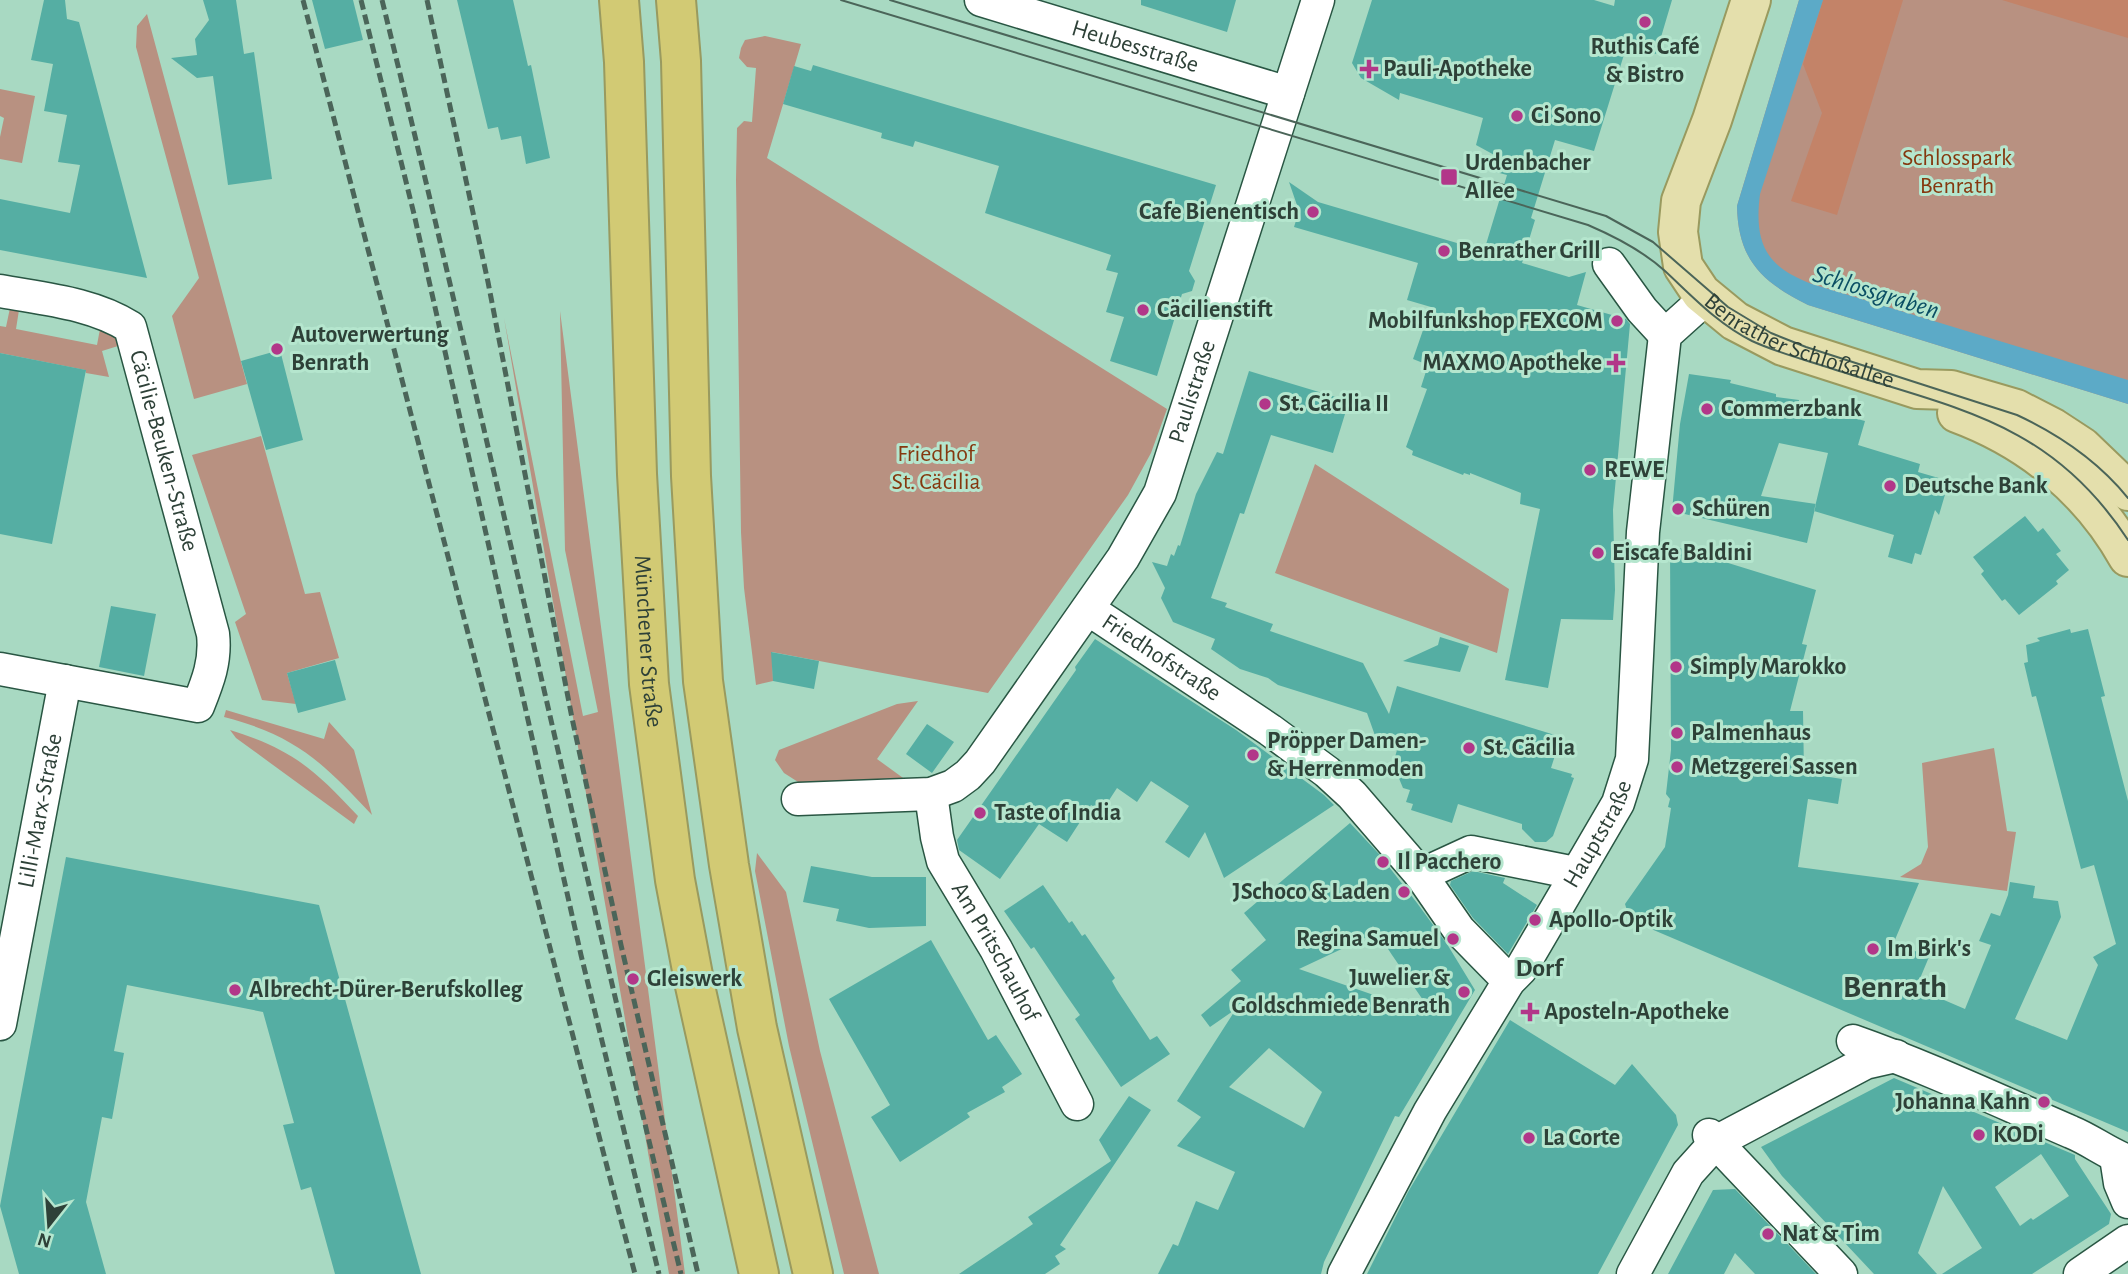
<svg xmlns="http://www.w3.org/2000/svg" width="2128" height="1274" font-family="'Alegreya Sans',sans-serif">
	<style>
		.green { fill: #b89181 }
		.forest { fill: #c38368 }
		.water { fill: #5caac7 }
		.building { fill: #55aea3; fill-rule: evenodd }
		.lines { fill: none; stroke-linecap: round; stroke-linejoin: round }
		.minor-casing { stroke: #295643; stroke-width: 35 }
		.major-casing { stroke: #999a5f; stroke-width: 42 }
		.highway-casing { stroke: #999a5f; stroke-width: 42 }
		.minor { stroke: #fff; stroke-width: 32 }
		.major { stroke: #e4dfac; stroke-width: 38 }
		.highway { stroke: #d2ca74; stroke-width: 38 }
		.tram { stroke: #4b6559; stroke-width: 2 }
		.rail { stroke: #4b6559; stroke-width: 5; stroke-dasharray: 10 5; stroke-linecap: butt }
		.poi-dot { fill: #b23789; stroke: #b5e6ce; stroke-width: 2.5 }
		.labels { text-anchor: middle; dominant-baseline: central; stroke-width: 6; stroke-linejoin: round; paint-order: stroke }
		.street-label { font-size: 24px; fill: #2e4138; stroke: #b5e6ce }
		.poi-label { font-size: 24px; font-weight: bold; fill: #2e4138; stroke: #b5e6ce; text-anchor: start }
		.park-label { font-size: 24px; fill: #85380f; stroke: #b5e6ce }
		.water-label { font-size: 26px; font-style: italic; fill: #0b4f64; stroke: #b5e6ce }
		.neighbourhood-label { font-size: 26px; font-weight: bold; fill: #2e4138; stroke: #b5e6ce }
		.district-label { font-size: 32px; font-weight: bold; fill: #2e4138; stroke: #b5e6ce }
	</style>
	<rect width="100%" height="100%" fill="#a8d9c2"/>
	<path class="green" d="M1799,0H2128V404L1808,305C1762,282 1738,260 1737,206Z
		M147,14L247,384L194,399L172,316L199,278L136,47L137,26Z
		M765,36L801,44L767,158L1167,409L1151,453L1128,495L988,693L772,652L773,681L756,685L744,588L741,532L736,180L737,128L744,121L752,122L756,68L747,67L739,58L741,48L745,40Z
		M0,89L35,96L22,163L0,159V137L4,118L0,116Z
		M10,308L19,310L16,329L97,345L100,329L115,334L120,343L118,346L102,351L109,377L86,373L85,370L0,353V326L6,327Z
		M560,311L685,1274H669L504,318L583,716L598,712L565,550Z
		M261,436L305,594L320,592L339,658L287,673L296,704L262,700L235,622L246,614L192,455Z
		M1315,464L1509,589L1497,653L1275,573Z
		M918,701L877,759L910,783L806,787L784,773L775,760L779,750L897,704Z
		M226,710L324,739L329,722L354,750L372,815C322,762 297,736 224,717Z
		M230,730C292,749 314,769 358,816L354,824L236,738Z
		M1994,748L2007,831L2016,832L2007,891L1900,877L1921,864L1928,847L1922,763Z
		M757,853L786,892L820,1051L879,1274H844L789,1046L755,871Z"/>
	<path class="forest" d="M1823,0H1903L1837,215L1791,201L1822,113L1803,64Z
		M2002,0H2128V38Z"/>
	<path class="water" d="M1799,0H1823L1760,194C1754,242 1765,267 1812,284L2128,380V404L1808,305C1762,282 1738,260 1737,206Z"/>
	<path class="building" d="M44,0H65L67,19L79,22L147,278L0,250V199L70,213L80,165L58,162L67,115L44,111L53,64L31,60Z
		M203,0H236L244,54L254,52L272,179L228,185L213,76L197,78L171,58L197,55L195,39L209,20Z
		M312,0H353L363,40L325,49Z
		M457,0H513L528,66L531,65L550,158L526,164L521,136L501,140L498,127L488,129Z
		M1141,0H1236L1227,32L1141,5Z
		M1372,0H1594L1614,6L1615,0H1672L1656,54L1627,45L1594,151L1555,140L1531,218L1535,220L1522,263L1569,277L1586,272L1577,305L1626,319L1630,324L1613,510L1615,590L1613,620L1561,619L1548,688L1505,680L1540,509L1520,504L1521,493L1470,473V475L1464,473L1463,475L1412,455L1413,451L1406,447L1427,389L1421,387L1428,365L1413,359L1431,307L1407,300L1418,263L1294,227L1299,211L1289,182L1318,202L1484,251L1507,175L1492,171L1498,157L1476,145L1483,118L1400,93L1399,100L1361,78L1352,63Z
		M813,65L1216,185L1189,271L1195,281L1192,291L1182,294L1157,376L1110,361L1124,317L1106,312L1118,273L1106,270L1111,255L985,213L999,166L915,141L913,147L881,138L882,133L783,104L794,66L811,71Z
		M280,350L303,440L266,450L241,361Z
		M0,353L86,370L52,544L0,534Z
		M1249,371L1349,401L1333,453L1271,435L1244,514L1240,513L1211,598L1227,603L1225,607L1273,624L1270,631L1363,663L1389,714L1397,686L1555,735L1554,742L1559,743L1551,768L1572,774L1571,777L1574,778L1553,836L1546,842H1535L1522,829V824L1458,804L1452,823L1411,810L1413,804L1406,802L1410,790L1403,788L1393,764L1401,736L1378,744L1367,713L1278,685L1268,678L1240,669L1211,649L1215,639L1173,622L1161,598L1165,588L1152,562L1167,566L1171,554L1174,556L1178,545L1180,546L1196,494L1217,452L1223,454Z
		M1689,374L1731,380L1730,383L1776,394V397L1799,400V404L1865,421L1858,445L1920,464L1918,472L1949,481L1939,515L1935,510L1921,555L1915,553L1912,564L1888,557L1894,535L1814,511L1828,453L1779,443L1761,496L1816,504L1807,543L1672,511L1680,424Z
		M2025,516L2038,532L2043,528L2061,551L2056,554L2069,570L2056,581L2058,584L2019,615L2005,599L2002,601L1981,574L1984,571L1973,557Z
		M1670,545L1816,590L1802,644L1807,645L1790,711H1803L1804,773L1842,779L1838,804L1808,799L1798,867L1919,883L1894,942L1929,957L1916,988L1965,1009L1991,945L1979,941L1991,913L2000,916L2008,895L2010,882L2035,886L2033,898L2058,901L2061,917L2015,1019L2067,1040L2098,965L2093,957L2116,944L2094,865L2081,869L2036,696L2032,697L2024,663L2028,662L2026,645L2040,641L2037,638L2070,629L2071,633L2088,629L2105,696L2101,697L2128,801V1132L1630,920L1625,904L1665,847L1671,808L1668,807L1670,799L1666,794L1671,750Z
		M111,606L156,614L144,676L99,667Z
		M1440,637L1469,646L1460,672L1403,661L1438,645Z
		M1095,639L1236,730L1324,795L1334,805L1224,878L1205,832L1189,858L1165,842L1189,806L1151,781L1137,802L1117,788L1102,811L1091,805L1067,842L1039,824L1000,879L959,850L957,840L1076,670L1075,667Z
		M771,652L819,661L814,689L773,681Z
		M335,660L346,700L298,713L287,673Z
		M927,724L954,742L932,773L906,754Z
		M1350,823L1379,854L1417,903L1447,944L1475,990L1399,1117L1395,1116L1324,1262L1321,1274H1158L1173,1244L1178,1246L1196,1201L1218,1210L1235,1172L1177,1146L1201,1117L1177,1101L1236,1009L1210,1027L1201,1015L1241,981L1231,970L1266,940L1244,913ZM1373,926L1392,955L1434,1016L1299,969L1365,938ZM1269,1048L1322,1092L1304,1128L1229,1087Z
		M66,857L319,905L421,1274H335L311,1187L301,1190L283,1125L294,1123L263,1012L127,985L114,1051L124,1053L112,1119L102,1117L86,1202L106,1274H19L0,1206Z
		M811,866L872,877H926V926L869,928L836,921L839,909L803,902Z
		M1473,871L1505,878L1503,883L1537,905L1508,954L1473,918L1450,885L1451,881Z
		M1043,885L1069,923L1072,921L1082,936L1085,934L1115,978L1112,981L1117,990L1150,1040L1157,1036L1170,1054L1121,1087L1075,1019L1080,1015L1064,992L1034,947L1031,949L1004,911Z
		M931,940L988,1040L996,1035L1022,1074L1002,1087L1005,1092L967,1113L970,1117L900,1162L871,1117L890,1105L829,999Z
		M1510,1020L1615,1085L1632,1064L1676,1115L1678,1125L1598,1274H1367L1408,1192Z
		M1894,1078L2075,1155V1159L2111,1214L2109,1224L2032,1274H1942L1982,1248L1943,1186L1918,1253L1937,1274H1874L1782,1176L1761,1147ZM2041,1154L2069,1196L2033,1220L2031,1218L2020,1226L1995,1187Z
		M1129,1096L1151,1110L1060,1245L1066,1249L1055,1256L1060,1264L1045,1274H959L1033,1224L1028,1217L1111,1161L1099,1140Z
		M1735,1189L1816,1274H1755L1735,1253L1724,1274H1668L1713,1190Z"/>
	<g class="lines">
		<defs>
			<g id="minor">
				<path id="s1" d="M981,0L1288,93"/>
				<path d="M1609,264L1642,310L1665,335"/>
				<path id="s2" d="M0,291C44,299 92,303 130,327L213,634C216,661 208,681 198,706L0,669"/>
				<path id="s3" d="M1088,609L1270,730L1327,772L1352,795L1421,875L1459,930L1509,981"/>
				<path id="s4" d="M931,794L937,837L943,861L996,949L1077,1104"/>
				<path id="s5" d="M798,799L931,794L953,786L968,775L980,762L1123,558L1160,493L1318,0"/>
				<path d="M1421,875L1471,852L1575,873"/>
				<path id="s6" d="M0,1024L65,681"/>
				<path d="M1853,1041C1927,1067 1999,1101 2071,1132C2091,1140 2108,1154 2128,1161"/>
				<path d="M1709,1135L1841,1274"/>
				<path d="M2116,1157L2120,1183L2128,1202"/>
				<path id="s7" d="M1344,1274L1430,1111L1509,981L1521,969L1618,803L1632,759L1643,532L1665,335L1705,299"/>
				<path d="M1633,1274L1688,1173L1716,1142L1865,1063L1896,1056"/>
				<path d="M2080,1274L2128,1241"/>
			</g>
			<g id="major">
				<path id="s8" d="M1751,0L1712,120L1681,201L1678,232L1683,266L1701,293L1735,321L1783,346L1917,389L1951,390L2016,409L2053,428L2082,447L2128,491"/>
				<path d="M1957,413C2030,440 2090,489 2128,557"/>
			</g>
			<g id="highway">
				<path id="s9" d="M619,0L624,62L637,474L649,684L675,880L695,986L759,1274"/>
				<path d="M676,0L681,61L691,476L703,681L729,865L757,1028L813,1274"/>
			</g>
		</defs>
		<use href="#minor" class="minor-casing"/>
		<use href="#major" class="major-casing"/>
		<use href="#highway" class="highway-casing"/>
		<use href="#minor" class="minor"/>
		<use href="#major" class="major"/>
		<use href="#highway" class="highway"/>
		<path class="tram" d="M841,0L1588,225C1616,237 1643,251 1665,271C1693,297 1718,324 1752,341C1778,353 1806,360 1833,369C1957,409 2051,422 2128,540
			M890,0L1606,216L1653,242L1728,307L1771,333L1806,347L2017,415C2060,435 2098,461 2128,498"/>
		<path class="rail" d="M303,0L635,1274
			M361,0L414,214L581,955L659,1274
			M382,0C486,424 578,850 681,1274
			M427,0L488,282L572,718L621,945L698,1274"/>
	</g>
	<g class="poi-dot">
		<circle cx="1645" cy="22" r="7"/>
		<path d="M1365.5 58.5h7v7h7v7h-7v7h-7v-7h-7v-7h7z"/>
		<circle cx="1517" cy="116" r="7"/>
		<rect x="1440" y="168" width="18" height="18" rx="3.5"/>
		<circle cx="1313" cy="212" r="7"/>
		<circle cx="1444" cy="251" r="7"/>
		<circle cx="1143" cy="310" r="7"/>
		<circle cx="1617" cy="321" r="7"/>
		<circle cx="277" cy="349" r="7"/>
		<path d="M1612.5 352.5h7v7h7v7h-7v7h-7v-7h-7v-7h7z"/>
		<circle cx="1265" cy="404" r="7"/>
		<circle cx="1707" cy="409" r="7"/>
		<circle cx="1590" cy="470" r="7"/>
		<circle cx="1890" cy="486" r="7"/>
		<circle cx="1678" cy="509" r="7"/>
		<circle cx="1598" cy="553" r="7"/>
		<circle cx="1676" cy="667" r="7"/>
		<circle cx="1677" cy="733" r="7"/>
		<circle cx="1469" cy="748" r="7"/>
		<circle cx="1253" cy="755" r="7"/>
		<circle cx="1677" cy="767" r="7"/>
		<circle cx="980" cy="813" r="7"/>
		<circle cx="1383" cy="862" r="7"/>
		<circle cx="1404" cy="892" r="7"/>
		<circle cx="1535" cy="920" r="7"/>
		<circle cx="1453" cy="939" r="7"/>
		<circle cx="1873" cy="949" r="7"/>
		<circle cx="633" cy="979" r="7"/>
		<circle cx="235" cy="990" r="7"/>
		<circle cx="1464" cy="992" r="7"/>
		<path d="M1526.5 1001.5h7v7h7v7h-7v7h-7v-7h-7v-7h7z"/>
		<circle cx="2044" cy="1102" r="7"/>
		<circle cx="1979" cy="1135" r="7"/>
		<circle cx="1529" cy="1138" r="7"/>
		<circle cx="1768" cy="1234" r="7"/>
	</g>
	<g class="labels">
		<g class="street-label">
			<text stroke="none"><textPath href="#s1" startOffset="161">Heubesstraße</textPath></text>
			<text stroke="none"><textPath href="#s8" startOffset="422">Benrather Schloßallee</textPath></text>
			<text stroke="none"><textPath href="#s5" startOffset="623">Paulistraße</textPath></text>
			<text stroke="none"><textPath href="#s2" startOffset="264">Cäcilie-Beuken-Straße</textPath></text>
			<text stroke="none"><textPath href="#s9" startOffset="642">Münchener Straße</textPath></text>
			<text stroke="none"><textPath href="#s3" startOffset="88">Friedhofstraße</textPath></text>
			<text stroke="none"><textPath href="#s6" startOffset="217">Lilli-Marx-Straße</textPath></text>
			<text stroke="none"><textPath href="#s7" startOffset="509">Hauptstraße</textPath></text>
			<text stroke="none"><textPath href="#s4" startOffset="173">Am Pritschauhof</textPath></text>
		</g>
		<g class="poi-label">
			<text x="1645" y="47" text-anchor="middle">Ruthis Café<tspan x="1645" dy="28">&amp; Bistro</tspan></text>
			<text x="1383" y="69">Pauli-Apotheke</text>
			<text x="1531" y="116">Ci Sono</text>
			<text x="1465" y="163">Urdenbacher<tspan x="1465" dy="28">Allee</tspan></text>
			<text x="1299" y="212" text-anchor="end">Cafe Bienentisch</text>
			<text x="1458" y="251">Benrather Grill</text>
			<text x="1157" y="310">Cäcilienstift</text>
			<text x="1603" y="321" text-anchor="end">Mobilfunkshop FEXCOM</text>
			<text x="291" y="335">Autoverwertung<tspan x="291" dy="28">Benrath</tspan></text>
			<text x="1602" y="363" text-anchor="end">MAXMO Apotheke</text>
			<text x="1279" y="404">St. Cäcilia II</text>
			<text x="1721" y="409">Commerzbank</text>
			<text x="1604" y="470">REWE</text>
			<text x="1904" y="486">Deutsche Bank</text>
			<text x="1692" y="509">Schüren</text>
			<text x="1612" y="553">Eiscafe Baldini</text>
			<text x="1690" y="667">Simply Marokko</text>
			<text x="1691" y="733">Palmenhaus</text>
			<text x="1267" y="741">Pröpper Damen-<tspan x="1267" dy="28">&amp; Herrenmoden</tspan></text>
			<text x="1483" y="748">St. Cäcilia</text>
			<text x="1691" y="767">Metzgerei Sassen</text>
			<text x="994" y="813">Taste of India</text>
			<text x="1397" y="862">Il Pacchero</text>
			<text x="1390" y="892" text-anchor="end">JSchoco &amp; Laden</text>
			<text x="1549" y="920">Apollo-Optik</text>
			<text x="1439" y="939" text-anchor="end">Regina Samuel</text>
			<text x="1887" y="949">Im Birk's</text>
			<text x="1450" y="978" text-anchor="end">Juwelier &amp;<tspan x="1450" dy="28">Goldschmiede Benrath</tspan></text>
			<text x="647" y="979">Gleiswerk</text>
			<text x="249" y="990">Albrecht-Dürer-Berufskolleg</text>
			<text x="1544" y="1012">Aposteln-Apotheke</text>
			<text x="2030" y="1102" text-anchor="end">Johanna Kahn</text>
			<text x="1993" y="1135">KODi</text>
			<text x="1543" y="1138">La Corte</text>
			<text x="1782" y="1234">Nat &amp; Tim</text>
		</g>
		<g class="park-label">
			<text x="1957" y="158">Schlosspark<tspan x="1957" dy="28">Benrath</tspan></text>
			<text x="936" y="454">Friedhof<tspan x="936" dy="28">St. Cäcilia</tspan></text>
		</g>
		<g class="water-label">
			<text transform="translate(1876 292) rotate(17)">Schlossgraben</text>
		</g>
		<g class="neighbourhood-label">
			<text x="1539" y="968">Dorf</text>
		</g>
		<g class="district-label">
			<text x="1895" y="987">Benrath</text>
		</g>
	</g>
	<g transform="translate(49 1225) rotate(197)" stroke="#b5e6ce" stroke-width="5" paint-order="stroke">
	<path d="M0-5L12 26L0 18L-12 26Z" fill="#2e4138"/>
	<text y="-10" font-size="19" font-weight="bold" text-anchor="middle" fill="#2e4138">N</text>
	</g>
</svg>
